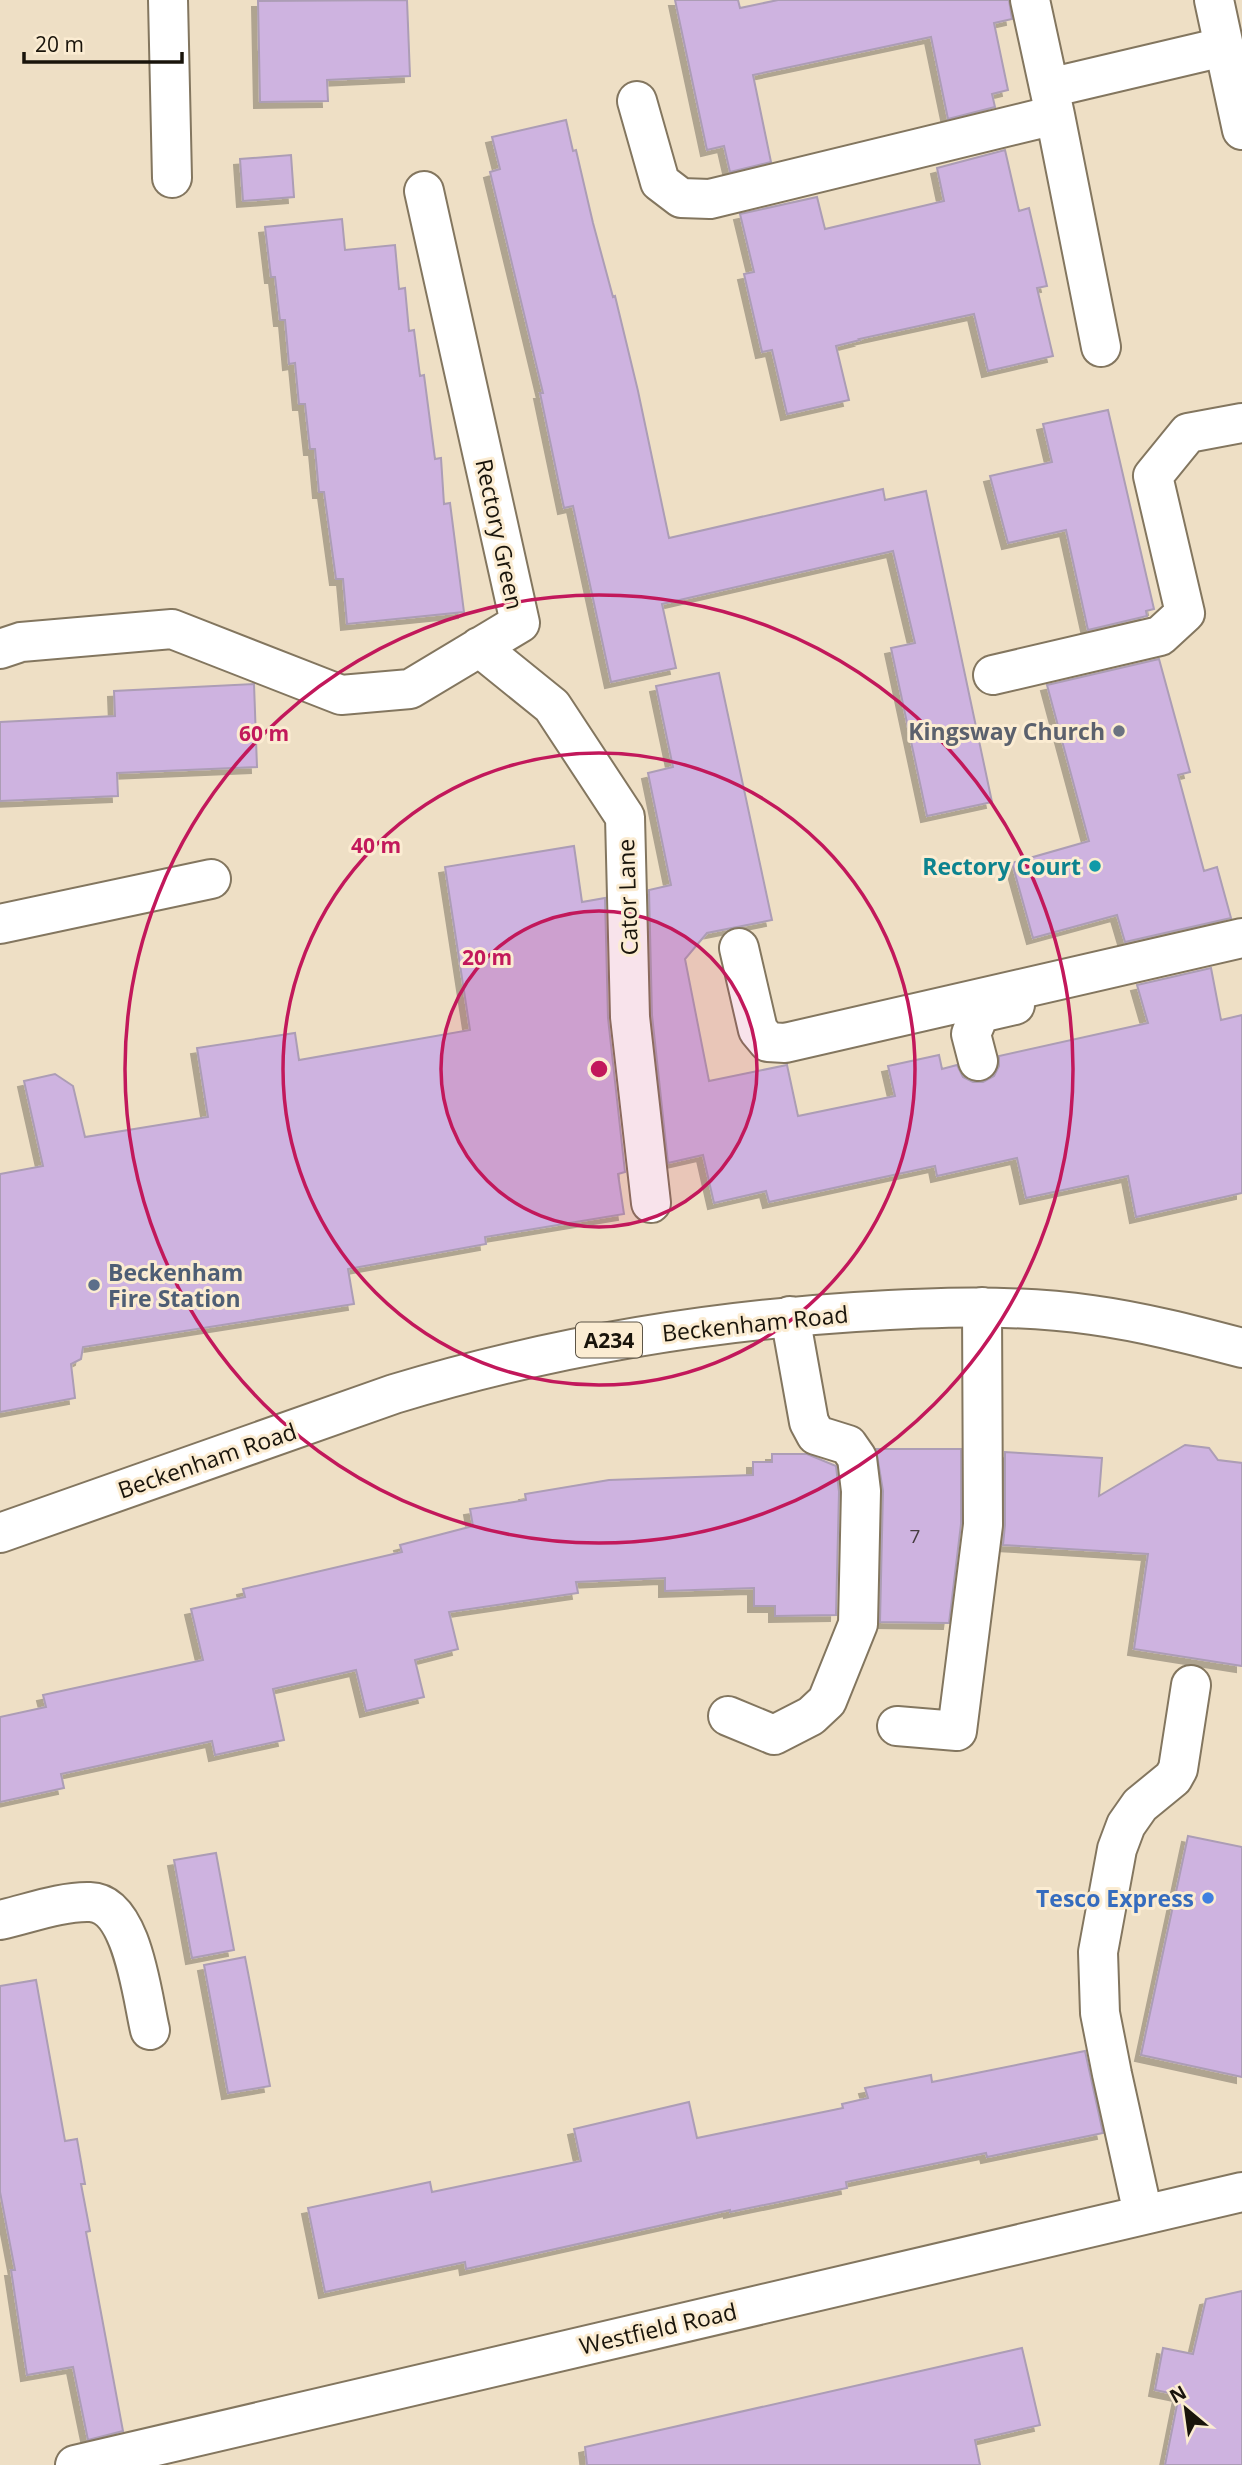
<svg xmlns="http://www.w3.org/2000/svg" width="1242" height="2465" font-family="'Open Sans',sans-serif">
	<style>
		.building { fill: #ceb3e0; stroke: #ac9db5; stroke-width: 2; filter: url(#shadow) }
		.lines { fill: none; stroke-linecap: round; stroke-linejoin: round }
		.minor-casing { stroke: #83765f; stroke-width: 42 }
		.major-casing { stroke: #83765f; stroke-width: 42 }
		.minor { stroke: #fff; stroke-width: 38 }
		.major { stroke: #fff; stroke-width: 38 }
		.ring { fill: none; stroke: #c2185b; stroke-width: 3.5 }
		.worship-dot { fill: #6b7280; stroke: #fbecd2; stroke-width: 2.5 }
		.culture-dot { fill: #0f9aa8; stroke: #fbecd2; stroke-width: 2.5 }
		.service-dot { fill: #5c6f8a; stroke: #fbecd2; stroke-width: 2.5 }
		.shop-dot { fill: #3f7fe0; stroke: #fbecd2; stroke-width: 2.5 }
		.labels { text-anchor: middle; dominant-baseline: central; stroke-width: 6; stroke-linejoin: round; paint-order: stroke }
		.number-label { font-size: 19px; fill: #463c40 }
		.shield { fill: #fbecd2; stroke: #5d5547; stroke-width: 2 }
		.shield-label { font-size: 21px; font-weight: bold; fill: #19140b }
		.street-label { font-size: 23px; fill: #19140b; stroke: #fbecd2 }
		.worship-label { font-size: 23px; font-weight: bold; fill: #5b616d; stroke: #fbecd2; text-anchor: end }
		.culture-label { font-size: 23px; font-weight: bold; fill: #0d838f; stroke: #fbecd2; text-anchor: end }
		.service-label { font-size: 23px; font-weight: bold; fill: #4e5e75; stroke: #fbecd2; text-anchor: start }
		.shop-label { font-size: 23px; font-weight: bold; fill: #366cbe; stroke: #fbecd2; text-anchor: end }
		.centre { fill: #c2185b; stroke: #fbecd2; stroke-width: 3.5 }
		.ring-label { font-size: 21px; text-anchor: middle; font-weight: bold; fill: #c2185b; stroke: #fbecd2; stroke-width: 6; stroke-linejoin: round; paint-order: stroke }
	</style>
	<defs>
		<filter id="shadow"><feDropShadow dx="-6" dy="6" stdDeviation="0" flood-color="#0004"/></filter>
	</defs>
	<rect width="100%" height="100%" fill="#eedfc5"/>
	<path class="building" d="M407,0L410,76L327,80L328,101L260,102L258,1Z
		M675,0H738L740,8L778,0H1009L1012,19L994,23L1008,90L992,94L995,107L948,119L931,37L753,75L771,162L730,172L724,146L707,150Z
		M566,120L573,151L576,150L593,223L613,297L615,296L638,391L669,538L883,489L885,500L926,491L992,802L927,816L891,648L915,643L893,551L662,604L676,668L611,682L573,506L564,508L540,393H543L490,172L500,169L492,137Z
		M1005,150L1019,211L1029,208L1047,286L1037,288L1053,356L988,371L974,314L859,339L860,340L836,346L849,400L787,414L772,350L762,352L744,274L754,272L740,214L817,197L825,229L944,201L937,168Z
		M291,155L294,197L243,201L240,159Z
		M342,219L345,250L395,245L399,289L405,288L409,331L414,330L420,376L424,375L435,459L441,458L444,504L450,503L464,612L347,624L343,579H336L324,492H319L315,449H310L305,404H299L295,363L289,364L285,320H280L275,277H271L265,227Z
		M1108,410L1154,609L1146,611L1147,616L1088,630L1066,530L1008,543L990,476L1052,462L1043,424Z
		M1159,659L1190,772L1178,775L1204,871L1217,867L1231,918L1125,942L1117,915L1033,938L1012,863L1089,841L1047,685Z
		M719,673L772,920L707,933L685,959L709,1081L787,1065L798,1116L895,1096L888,1066L939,1055L942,1069L957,1065L963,1077L973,1082H983L994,1076L999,1066V1056L1148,1023L1137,985L1211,968L1221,1020L1242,1015V1193L1136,1217L1128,1176L1026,1198L1017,1158L937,1176L935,1166L769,1202L766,1191L714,1203L703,1155L668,1163L652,1015L649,890L671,885L648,773L673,767L656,686Z
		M254,684L257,767L117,773L118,796L0,801V722L115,716L114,691Z
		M574,846L582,902L605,898L608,1018L625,1172L618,1174L624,1214L485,1237L486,1244L348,1269L354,1304L83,1347L81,1359L71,1364L75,1398L0,1412V1174L43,1166L24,1081L55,1074L73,1086L85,1137L208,1117L197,1048L295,1033L299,1060L470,1030L445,867Z
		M1185,1445L1209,1448L1218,1460L1242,1463V1666L1134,1649L1148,1554L1003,1545L1005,1525V1452L1102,1458L1099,1496Z
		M876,1449H961V1524L949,1623L880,1622L883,1491Z
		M772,1454H807L836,1466L839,1492L836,1615L775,1616V1606H754V1588L665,1591V1578L576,1582L578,1593L449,1612L458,1649L415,1660L424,1697L366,1711L356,1670L273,1689L284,1740L215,1755L212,1741L61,1774L64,1788L0,1802V1717L46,1707L43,1695L203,1660L191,1609L245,1597L243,1589L402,1552L400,1545L473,1526L470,1509L526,1500L525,1494L609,1480L753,1475V1462H772Z
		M1188,1836L1242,1847V2077L1141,2055Z
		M216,1853L234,1950L192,1958L174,1860Z
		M245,1957L270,2086L228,2093L204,1965Z
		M36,1980L65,2141L77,2139L85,2184H81L90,2231L86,2232L123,2431L88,2440L73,2367L27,2375L11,2270H15L0,2192V1986Z
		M1085,2051L1103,2133L987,2157L986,2153L846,2182L847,2188L730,2212V2210L466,2269L465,2262L325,2292L308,2208L430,2182L432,2192L581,2161L574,2129L689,2102L697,2138L843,2108L842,2104L868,2098L865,2088L931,2075L932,2082Z
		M1242,2291V2465H1165L1179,2395L1155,2390L1163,2348L1193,2354L1206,2299Z
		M1022,2348L1040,2425L975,2440L980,2465H587L585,2447Z"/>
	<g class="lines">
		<defs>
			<path id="minor" d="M168,0L172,178
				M1030,0L1055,115L1101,347
				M1049,88L1223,47
				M637,101L660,182L681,198L710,199L1055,115
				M479,647L552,706L625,817L630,1017L651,1203
				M0,649L21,642L172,629L341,695L410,689L520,623L424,191
				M993,675L1160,636L1185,613L1153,476L1188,433L1242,423
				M0,924L211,879
				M739,948L758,1030L768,1042L785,1043L1242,938
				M978,1061L971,1034L980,1013L1015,1005
				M728,1716L774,1735L811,1716L827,1701L858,1624L861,1491L857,1458L848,1445L816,1435L809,1422L790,1316
				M897,1726L957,1731L983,1525L982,1307
				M0,1920C27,1914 62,1901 90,1902C133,1903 142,1997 150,2030
				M1143,2214L1112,2074L1100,2013L1098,1952L1117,1849L1126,1825L1140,1805L1173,1778L1178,1769L1191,1685
				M75,2465L1242,2192"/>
			<path id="major" d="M1214,0L1242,130
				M0,1533L394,1394C546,1348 696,1322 855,1312C934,1307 1014,1304 1092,1315C1143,1322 1193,1335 1242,1348"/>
		</defs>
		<use href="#minor" class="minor-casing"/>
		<use href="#major" class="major-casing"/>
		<use href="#minor" class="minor"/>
		<use href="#major" class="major"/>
	</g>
	<circle cx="599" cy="1069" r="158" fill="#c2185b" fill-opacity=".12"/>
	<g class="ring">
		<circle cx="599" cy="1069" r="158"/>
		<circle cx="599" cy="1069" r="316"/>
		<circle cx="599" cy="1069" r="474"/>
	</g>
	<circle class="worship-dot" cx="1119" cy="731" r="7"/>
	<circle class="culture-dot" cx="1095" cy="866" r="7"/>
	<circle class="service-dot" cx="94" cy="1285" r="7"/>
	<circle class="shop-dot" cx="1208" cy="1898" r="7"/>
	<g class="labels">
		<g class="number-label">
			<text x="915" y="1536">7</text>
		</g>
		<rect class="shield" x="576" y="1322.5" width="66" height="35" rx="5"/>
		<g class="shield-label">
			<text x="609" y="1340">A234</text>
		</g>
		<g class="street-label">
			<text transform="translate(500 534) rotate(78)">Rectory Green</text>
			<text transform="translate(627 897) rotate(-92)">Cator Lane</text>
			<text transform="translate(755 1323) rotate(-6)">Beckenham Road</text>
			<text transform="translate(207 1460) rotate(-19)">Beckenham Road</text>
			<text transform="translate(658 2328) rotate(-13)">Westfield Road</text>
		</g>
		<g class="worship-label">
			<text x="1105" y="731">Kingsway Church</text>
		</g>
		<g class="culture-label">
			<text x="1081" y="866">Rectory Court</text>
		</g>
		<g class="service-label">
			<text x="108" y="1272">Beckenham<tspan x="108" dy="26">Fire Station</tspan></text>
		</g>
		<g class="shop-label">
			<text x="1194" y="1898">Tesco Express</text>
		</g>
	</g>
	<circle cx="599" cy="1069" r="10" class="centre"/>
	<g class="ring-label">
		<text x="264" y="741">60 m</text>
		<text x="376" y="853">40 m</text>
		<text x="487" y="965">20 m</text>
	</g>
	<g transform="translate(1186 2409) rotate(331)" stroke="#fbecd2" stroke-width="5" paint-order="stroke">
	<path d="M0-5L12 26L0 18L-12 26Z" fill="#19140b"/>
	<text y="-10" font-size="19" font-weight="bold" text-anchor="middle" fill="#19140b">N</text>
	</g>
	<path d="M24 52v10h158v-10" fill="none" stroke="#19140b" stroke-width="3.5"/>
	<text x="35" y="52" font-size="21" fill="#19140b" stroke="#fbecd2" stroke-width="5" paint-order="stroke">20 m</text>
</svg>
